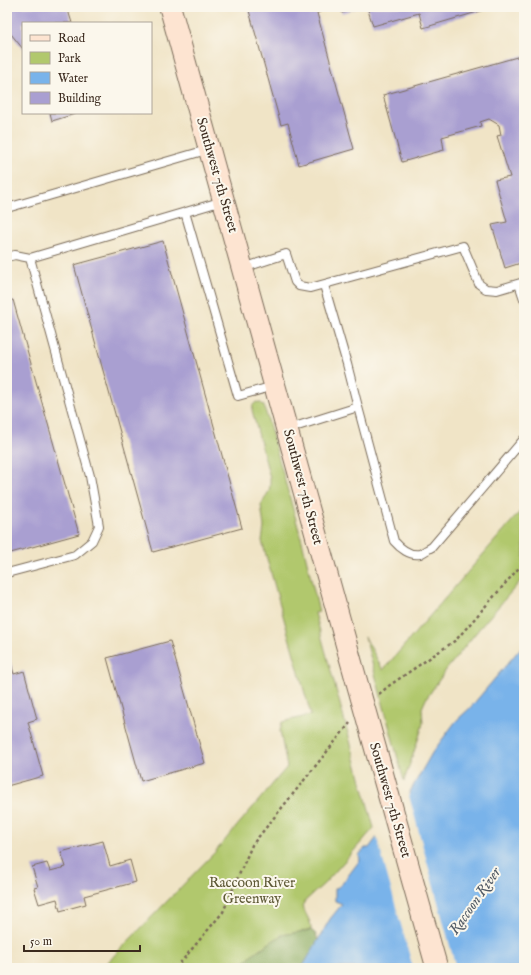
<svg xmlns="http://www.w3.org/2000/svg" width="531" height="975" font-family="'IM FELL English',serif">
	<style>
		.green { fill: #b1c86d; stroke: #767946 }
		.forest { fill: #8cac60; stroke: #646b3f }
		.water { fill: #79b3ea; stroke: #5a6e84 }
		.pier { fill: #f0e4c6 }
		.building { fill: #a99fd1 }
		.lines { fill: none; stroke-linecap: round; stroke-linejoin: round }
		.lane-casing { stroke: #7a6b59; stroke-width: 10 }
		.secondary-casing { stroke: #7a6b59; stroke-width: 23 }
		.path { stroke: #7a6b59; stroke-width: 2.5; stroke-dasharray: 3 3; stroke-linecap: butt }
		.lane { stroke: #fff; stroke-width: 8 }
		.secondary { stroke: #fde4d1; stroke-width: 21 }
		.secondary-bridge-casing { stroke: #7a6b59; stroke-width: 23; stroke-linecap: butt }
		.secondary-bridge { stroke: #fde4d1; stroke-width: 21 }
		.labels { text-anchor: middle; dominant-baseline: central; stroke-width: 4; stroke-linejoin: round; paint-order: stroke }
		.street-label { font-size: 14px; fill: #3b2a1e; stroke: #fbf7ec }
		.park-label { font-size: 14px; fill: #5e5936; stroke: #fbf7ec }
		.water-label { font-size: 15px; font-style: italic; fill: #515a65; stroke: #fbf7ec }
	</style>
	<rect width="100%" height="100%" fill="#fbf7ec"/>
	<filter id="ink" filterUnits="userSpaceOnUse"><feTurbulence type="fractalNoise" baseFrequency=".025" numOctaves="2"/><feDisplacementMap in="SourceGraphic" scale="8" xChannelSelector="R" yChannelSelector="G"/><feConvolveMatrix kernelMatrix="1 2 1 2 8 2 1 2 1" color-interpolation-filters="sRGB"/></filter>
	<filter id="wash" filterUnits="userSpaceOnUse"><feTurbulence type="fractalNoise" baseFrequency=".012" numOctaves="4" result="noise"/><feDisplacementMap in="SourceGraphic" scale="16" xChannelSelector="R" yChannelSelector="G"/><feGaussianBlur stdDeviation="0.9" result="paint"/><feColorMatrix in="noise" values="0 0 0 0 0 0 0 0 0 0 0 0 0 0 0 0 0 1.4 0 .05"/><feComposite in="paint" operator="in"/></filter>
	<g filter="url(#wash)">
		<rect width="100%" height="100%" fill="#f0e4c6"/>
		<path class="green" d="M256,402L261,403L264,406L302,541L319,612L315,613L374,828L326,882L304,902C301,913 312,918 311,930L282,935L251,955L240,968H102L215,852L287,767L280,731L282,722L311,715L262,541L264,527L261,505L269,491L270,485V478L252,410L253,405Z
			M524,507V577L479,629L446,670L426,699L422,708L423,723L420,734L404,781L365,637L383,670Z"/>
		<path class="forest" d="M311,930L316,934L318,941L302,968H240L251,955L282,935Z"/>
		<path class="water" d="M524,644V968H302L330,919L342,904L335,901V889L341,885L360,860L359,855L365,848H369L408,795L432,753L456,721L470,708Z"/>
		<path class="pier" d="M408,792L456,968H413L376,835Z"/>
		<g id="blocks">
			<path class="building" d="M7,7H67L72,23H23V49L7,29Z
				M248,7H335L317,13L354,149L299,165L288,123L281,125Z
				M340,7H361L342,13Z
				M367,7H494L423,28L419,13L373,26Z
				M524,55V262L505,268L492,225L507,222L495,180L510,177L497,136L501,135L499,125L489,119L480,122L481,126L442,137L444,150L402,162L383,95Z
				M50,113H78L52,121Z
				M163,241L242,528L153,552L74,265Z
				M13,300L79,534L7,554V301Z
				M170,641L205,763L141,781L107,658Z
				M7,650L14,674L24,671L37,719L28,722L43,776L7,786Z
				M103,841L110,866L130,860L136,882L84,896L86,904L60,911L57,899L39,904L34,888L38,887L32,867L47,863L50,871L66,867L61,852Z"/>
		</g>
	</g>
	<g filter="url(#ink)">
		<use href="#blocks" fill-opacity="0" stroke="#7a6b59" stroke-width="1"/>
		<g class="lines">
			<defs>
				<path id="lane" d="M7,208L210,149
					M185,212L238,396L274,386
					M7,257L15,255L30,258L90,476L99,526L92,541L75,555L7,573
					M30,258L223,201
					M243,268L286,254L295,282L299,286L310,288L463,246L479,284L486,289L497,290L524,282
					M519,284L524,299
					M358,407L394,541C400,548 410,556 420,554C424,552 428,549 432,547L524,439
					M288,429L358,407L347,364L324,285"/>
				<path id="secondary" d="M170,7L349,654"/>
			</defs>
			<use href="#lane" class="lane-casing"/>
			<use href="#secondary" class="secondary-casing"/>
			<path class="path" d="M379,694L390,685L456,640L524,562
				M176,968L223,912L252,845L350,723"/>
			<use href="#lane" class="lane"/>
			<use href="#secondary" class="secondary"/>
			<defs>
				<path id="secondary-bridge" d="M349,654L437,968"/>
			</defs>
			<use href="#secondary-bridge" class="secondary-bridge-casing"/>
			<use href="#secondary-bridge" class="secondary-bridge"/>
		</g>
	</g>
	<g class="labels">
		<g class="street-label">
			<text transform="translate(217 175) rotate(74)">Southwest 7th Street</text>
			<text transform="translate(303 487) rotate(75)">Southwest 7th Street</text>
			<text transform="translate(390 800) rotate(74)">Southwest 7th Street</text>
		</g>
		<g class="park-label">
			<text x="252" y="883">Raccoon River<tspan x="252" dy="16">Greenway</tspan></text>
		</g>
		<g class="water-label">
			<text transform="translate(475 901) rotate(-55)">Raccoon River</text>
		</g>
	</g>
	<rect width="531" height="975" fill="none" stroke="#fbf7ec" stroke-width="24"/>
	<rect x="22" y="22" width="130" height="92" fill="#fbf7ec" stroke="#aea59a"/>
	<rect x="30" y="35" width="20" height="6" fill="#fde4d1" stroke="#aea59a"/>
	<text x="58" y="42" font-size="12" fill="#3b2a1e">Road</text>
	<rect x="30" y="52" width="20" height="12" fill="#b1c86d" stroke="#aea59a"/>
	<text x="58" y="62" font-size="12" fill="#3b2a1e">Park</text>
	<rect x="30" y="72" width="20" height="12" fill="#79b3ea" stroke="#aea59a"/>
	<text x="58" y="82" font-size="12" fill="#3b2a1e">Water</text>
	<rect x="30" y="92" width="20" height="12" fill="#a99fd1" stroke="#aea59a"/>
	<text x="58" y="102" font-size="12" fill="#3b2a1e">Building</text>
	<path d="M24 945v6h116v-6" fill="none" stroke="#3b2a1e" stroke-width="2"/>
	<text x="30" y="945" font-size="12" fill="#3b2a1e" stroke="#fbf7ec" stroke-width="3" paint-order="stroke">50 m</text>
</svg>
